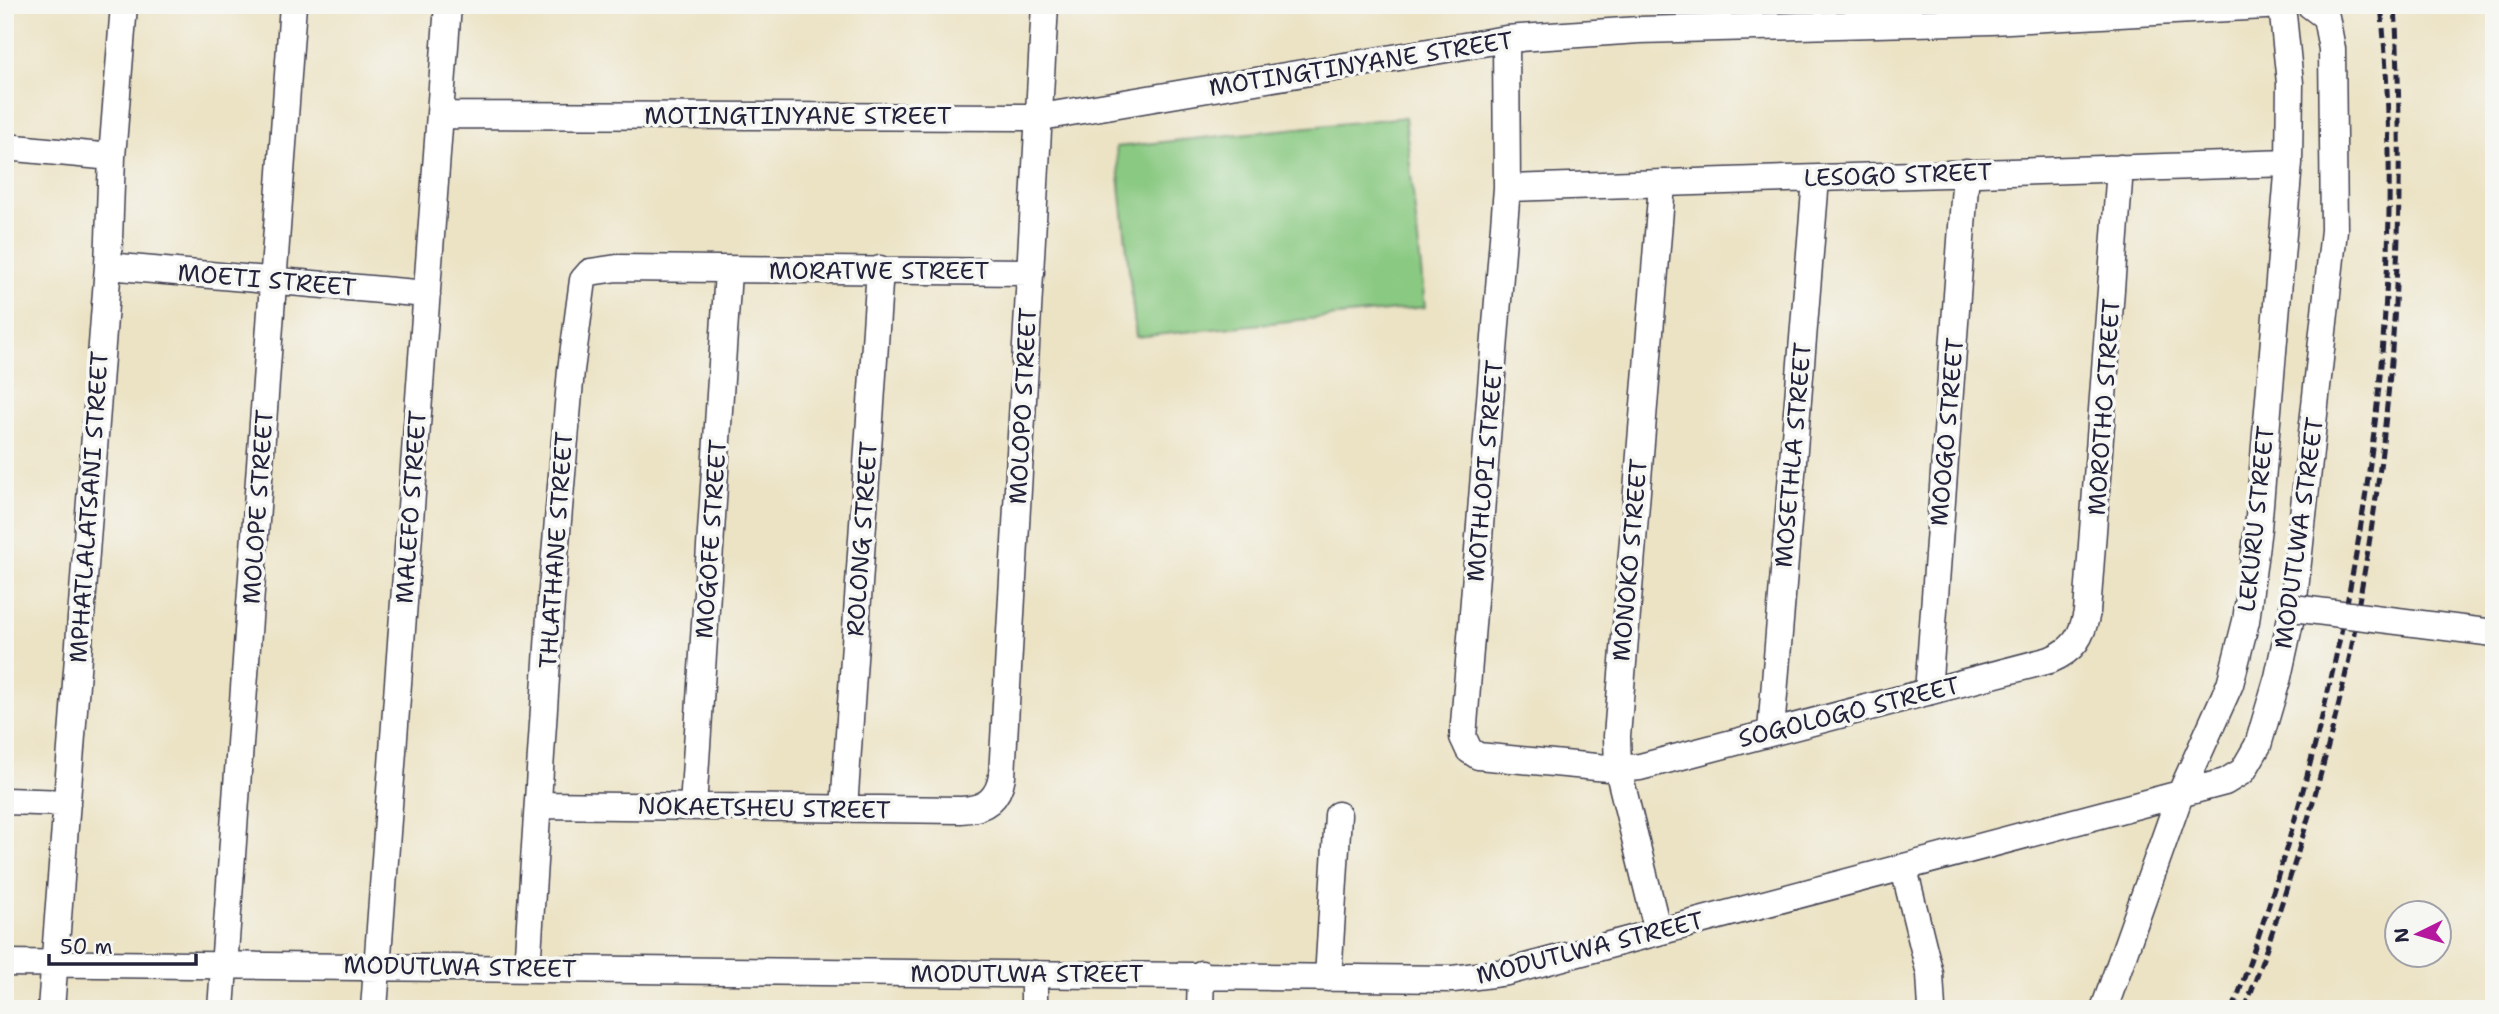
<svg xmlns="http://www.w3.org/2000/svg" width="2499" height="1014" font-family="'Shantell Sans',sans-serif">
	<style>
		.grass { fill: #89c981; stroke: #56765e; stroke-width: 2 }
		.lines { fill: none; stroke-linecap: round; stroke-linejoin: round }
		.minor-casing { stroke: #403f50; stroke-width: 29 }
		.minor { stroke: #fff; stroke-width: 26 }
		.rail { stroke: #22223b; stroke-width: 5; stroke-dasharray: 10 5; stroke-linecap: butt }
		.minor-bridge-casing { stroke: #403f50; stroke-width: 29; stroke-linecap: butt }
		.minor-bridge { stroke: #fff; stroke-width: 26 }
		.labels { text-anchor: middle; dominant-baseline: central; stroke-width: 7; stroke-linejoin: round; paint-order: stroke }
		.street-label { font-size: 24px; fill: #22223b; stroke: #f6f6f2 }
	</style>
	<rect width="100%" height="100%" fill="#f6f6f2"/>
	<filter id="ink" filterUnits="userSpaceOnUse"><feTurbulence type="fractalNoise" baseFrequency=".0143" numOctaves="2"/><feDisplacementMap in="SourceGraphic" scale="14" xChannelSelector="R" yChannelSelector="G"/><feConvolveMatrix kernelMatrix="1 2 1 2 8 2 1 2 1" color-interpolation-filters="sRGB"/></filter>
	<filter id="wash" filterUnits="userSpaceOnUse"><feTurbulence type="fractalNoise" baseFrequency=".00686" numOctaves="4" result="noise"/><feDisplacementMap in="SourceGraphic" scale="28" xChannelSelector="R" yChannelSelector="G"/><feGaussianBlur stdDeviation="1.57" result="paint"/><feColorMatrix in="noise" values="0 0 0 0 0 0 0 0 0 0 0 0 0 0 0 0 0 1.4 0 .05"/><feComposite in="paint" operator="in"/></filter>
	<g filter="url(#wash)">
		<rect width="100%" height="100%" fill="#ece3c5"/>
		<path class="grass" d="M1405,117L1425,307L1136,337L1116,147Z"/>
	</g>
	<g filter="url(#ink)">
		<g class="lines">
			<defs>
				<path id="minor" d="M1506,39L1507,188L1463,737L1469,750L1478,756L1618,769L1640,767L2050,660C2074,650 2082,637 2087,612L2120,168
					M440,115L1041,117L1506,39L1639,30L1991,21L2283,5
					M5,147L112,157
					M1507,188L2289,163
					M108,266L427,294
					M1928,692L1966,172
					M1771,731L1816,179
					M5,801L67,803
					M538,805L961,810C985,809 998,800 1002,776L1045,5
					M693,807L728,272
					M844,809L880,269
					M1904,869L1930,974L1932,1009
					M1658,932L1618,769L1617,736L1662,185
					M5,963L1453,979L1507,972L2225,782L2243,771L2258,745L2278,677L2293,608L2334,230L2332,49L2326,17L2310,5
					M527,969L551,601L571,370L583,280L590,272L617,268L1031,272
					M1328,978L1338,815
					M51,1009L108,266L112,157L124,5
					M221,1009L293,5
					M374,1009L448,5
					M1034,1009V974
					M1200,1009L1201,974
					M2104,1009L2180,795L2230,684L2246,621L2258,528L2289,163L2290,83L2282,5"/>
			</defs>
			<use href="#minor" class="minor-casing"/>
			<use href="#minor" class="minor"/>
			<path class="rail" d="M2233,1009C2349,691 2413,344 2381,5
				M2245,1009C2287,894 2323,778 2349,659C2354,638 2356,617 2360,596C2396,401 2406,204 2395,5"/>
			<defs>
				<path id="minor-bridge" d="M2293,608L2494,633"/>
			</defs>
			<use href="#minor-bridge" class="minor-bridge-casing"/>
			<use href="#minor-bridge" class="minor-bridge"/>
		</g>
	</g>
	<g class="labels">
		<g class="street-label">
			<text transform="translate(1361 64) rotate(-9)">MOTINGTINYANE STREET</text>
			<text x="798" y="116">MOTINGTINYANE STREET</text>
			<text transform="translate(1898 175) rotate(-2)">LESOGO STREET</text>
			<text x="879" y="271">MORATWE STREET</text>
			<text transform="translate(267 280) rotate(5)">MOETI STREET</text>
			<text transform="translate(1023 406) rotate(-87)">MOLOPO STREET</text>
			<text transform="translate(2104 407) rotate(-86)">MOROTHO STREET</text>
			<text transform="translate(1947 432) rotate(-85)">MOOGO STREET</text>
			<text transform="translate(1793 455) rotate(-85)">MOSETHLA STREET</text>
			<text transform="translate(1485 471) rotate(-85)">MOTHLOPI STREET</text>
			<text transform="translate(89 507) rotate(-86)">MPHATLALATSANI STREET</text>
			<text transform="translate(258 507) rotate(-86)">MOLOPE STREET</text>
			<text transform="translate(411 507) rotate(-86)">MALEFO STREET</text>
			<text transform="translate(2256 519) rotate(-84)">LEKURU STREET</text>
			<text transform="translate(2299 533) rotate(-82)">MODUTLWA STREET</text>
			<text transform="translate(711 539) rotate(-86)">MOGOFE STREET</text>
			<text transform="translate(862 539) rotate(-86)">ROLONG STREET</text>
			<text transform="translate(556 550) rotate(-86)">THLATHANE STREET</text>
			<text transform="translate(1630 560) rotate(-85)">MONOKO STREET</text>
			<text transform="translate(1849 712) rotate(-14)">SOGOLOGO STREET</text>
			<text transform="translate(764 808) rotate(1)">NOKAETSHEU STREET</text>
			<text transform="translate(1590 948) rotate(-14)">MODUTLWA STREET</text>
			<text transform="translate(460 967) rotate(1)">MODUTLWA STREET</text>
			<text x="1027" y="974">MODUTLWA STREET</text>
		</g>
	</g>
	<rect width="2499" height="1014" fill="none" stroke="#f6f6f2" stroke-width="28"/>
	<g transform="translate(2418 934) rotate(265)"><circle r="33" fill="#f6f6f2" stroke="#a1a1a9" stroke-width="2"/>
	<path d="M0-5L12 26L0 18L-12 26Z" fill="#b5179e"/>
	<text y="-10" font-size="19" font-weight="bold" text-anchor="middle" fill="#22223b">N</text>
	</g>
	<path d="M49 954v10h147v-10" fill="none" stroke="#22223b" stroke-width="3.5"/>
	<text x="60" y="954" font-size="21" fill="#22223b" stroke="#f6f6f2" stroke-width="5" paint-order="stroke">50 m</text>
</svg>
